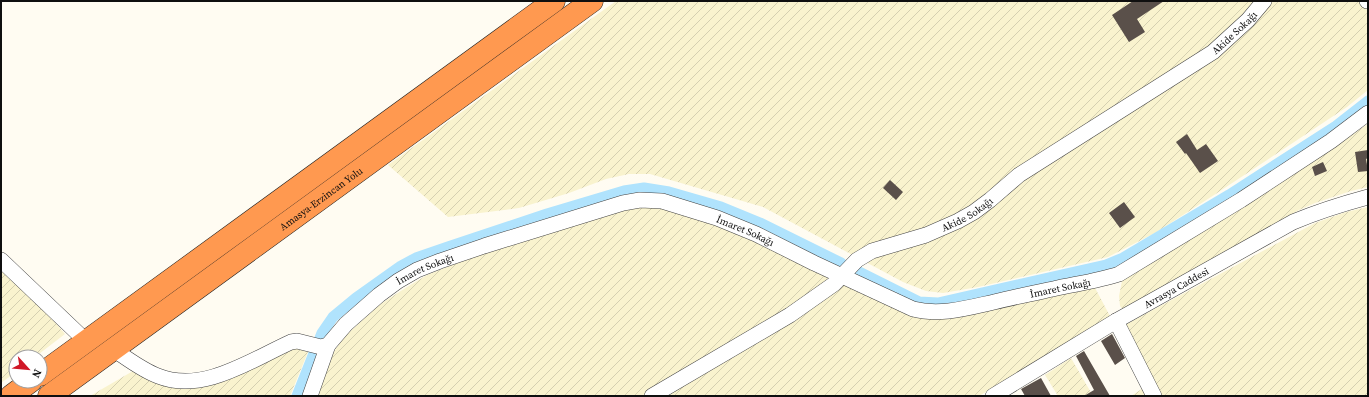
<svg xmlns="http://www.w3.org/2000/svg" width="1369" height="397" font-family="'Source Serif 4',serif">
	<style>
		.farmland { fill: url(#farmland-furrows) }
		.lines { fill: none; stroke-linecap: round; stroke-linejoin: round }
		.canal { stroke: #b0e3fd; stroke-width: 11 }
		.building { fill: #5a504a }
		.minor-casing { stroke: #424242; stroke-width: 16 }
		.highway-casing { stroke: #202020; stroke-width: 23 }
		.minor { stroke: #fff; stroke-width: 15 }
		.highway { stroke: #ff9950; stroke-width: 22 }
		.labels { text-anchor: middle; dominant-baseline: central; stroke-width: 4; stroke-linejoin: round; paint-order: stroke }
		.street-label { font-size: 10px; fill: #0f0f0f; stroke: #fff }
	</style>
	<defs>
		<pattern id="farmland-furrows" width="10" height="10" patternUnits="userSpaceOnUse"><rect width="10" height="10" fill="#f9f3ce"/><path d="M-1 1l2-2M0 10L10 0M9 11l2-2" fill="none" stroke="#d4cfb0"/></pattern>
	</defs>
	<rect width="100%" height="100%" fill="#fffcf2"/>
	<path class="farmland" d="M616,1H1368V90L1347,107L1211,197L1155,233L1108,257L978,287L943,293L926,291L903,282L763,207L650,174H629L606,179L569,193L519,208L448,217L388,165Z
		M1368,124V187L1351,191L1315,203L1299,210L1124,311L1120,306L1119,296L1123,276L1317,158Z
		M640,207L658,208L688,213L719,225L909,314L1094,286L1111,318L979,396H317L333,353L344,337L379,305L407,287L427,275L483,253L541,235L621,211Z
		M1368,207V396H1131L1151,383L1123,326L1315,223L1346,212Z
		M1,267L48,314L65,334L35,357H16V372L1,383Z
		M295,348L308,352L290,396H90L133,371L162,384Z
		M1071,358L1093,396H1058L1045,375Z"/>
	<g class="lines">
		<path class="canal" d="M857,271L919,302L938,303L1106,265L1123,258L1229,195L1336,126L1368,101
			M297,396L322,333L333,317L356,298L401,266L416,258L448,247L547,214L624,191L644,188L669,192L721,207L760,223L841,263"/>
	</g>
	<path class="building" d="M1133,1H1164L1137,19L1145,32L1129,42L1112,15Z
		M1187,134L1197,150L1206,144L1218,161L1200,173L1186,153L1185,154L1176,142Z
		M1368,150V158L1366,159L1368,171L1358,172L1355,152Z
		M1323,162L1327,171L1315,176L1312,167Z
		M890,180L903,192L896,200L883,188Z
		M1124,202L1135,217L1120,228L1109,213Z
		M1112,334L1125,358L1115,365L1101,341Z
		M1084,351L1099,377L1110,396H1084L1094,390L1076,356Z
		M1041,378L1051,396H1025L1021,389Z"/>
	<g class="lines">
		<defs>
			<g id="minor">
				<path d="M1367,1H1368"/>
				<path d="M1,260L86,341"/>
				<path d="M1116,321L1154,396"/>
				<path id="s1" d="M113,349C128,359 142,370 158,376C203,394 251,360 291,342L297,341L321,347L328,345L346,324L379,295L398,281L417,270L440,261L484,246L623,203L640,200L662,201L717,218L756,234L814,263L913,309C940,316 967,308 994,302C1014,297 1034,293 1053,289C1075,284 1098,281 1119,274L1241,200L1331,141L1368,113"/>
				<path d="M310,396L328,345"/>
				<path id="s2" d="M652,396L790,315L834,284L857,260L872,251L926,235L958,221L974,212L990,200L1019,175L1213,52L1248,20L1264,1"/>
				<path id="s3" d="M993,396L1116,321L1293,222C1317,212 1342,204 1368,197"/>
			</g>
			<g id="highway">
				<path d="M40,375L554,1"/>
				<path d="M11,396L31,381"/>
				<path id="s4" d="M49,396L592,1"/>
			</g>
		</defs>
		<use href="#minor" class="minor-casing"/>
		<use href="#highway" class="highway-casing"/>
		<use href="#minor" class="minor"/>
		<use href="#highway" class="highway"/>
	</g>
	<g class="labels">
		<g class="street-label">
			<text stroke="none"><textPath href="#s2" startOffset="691">Akide Sokağı</textPath></text>
			<text stroke="none"><textPath href="#s4" startOffset="336">Amasya-Erzincan Yolu</textPath></text>
			<text stroke="none"><textPath href="#s2" startOffset="367">Akide Sokağı</textPath></text>
			<text stroke="none"><textPath href="#s1" startOffset="694">İmaret Sokağı</textPath></text>
			<text stroke="none"><textPath href="#s1" startOffset="357">İmaret Sokağı</textPath></text>
			<text stroke="none"><textPath href="#s1" startOffset="1029">İmaret Sokağı</textPath></text>
			<text stroke="none"><textPath href="#s3" startOffset="213">Avrasya Caddesi</textPath></text>
		</g>
	</g>
	<rect width="1369" height="397" fill="none" stroke="#0f0f0f" stroke-width="4"/>
	<g transform="translate(28 369) rotate(117)"><circle r="19" fill="#ffffff" stroke="#9f9f9f"/>
	<path d="M0-3L7 15L0 10L-7 15Z" fill="#d01727"/>
	<text y="-6" font-size="11" font-weight="bold" text-anchor="middle" fill="#0f0f0f">N</text>
	</g>
</svg>
